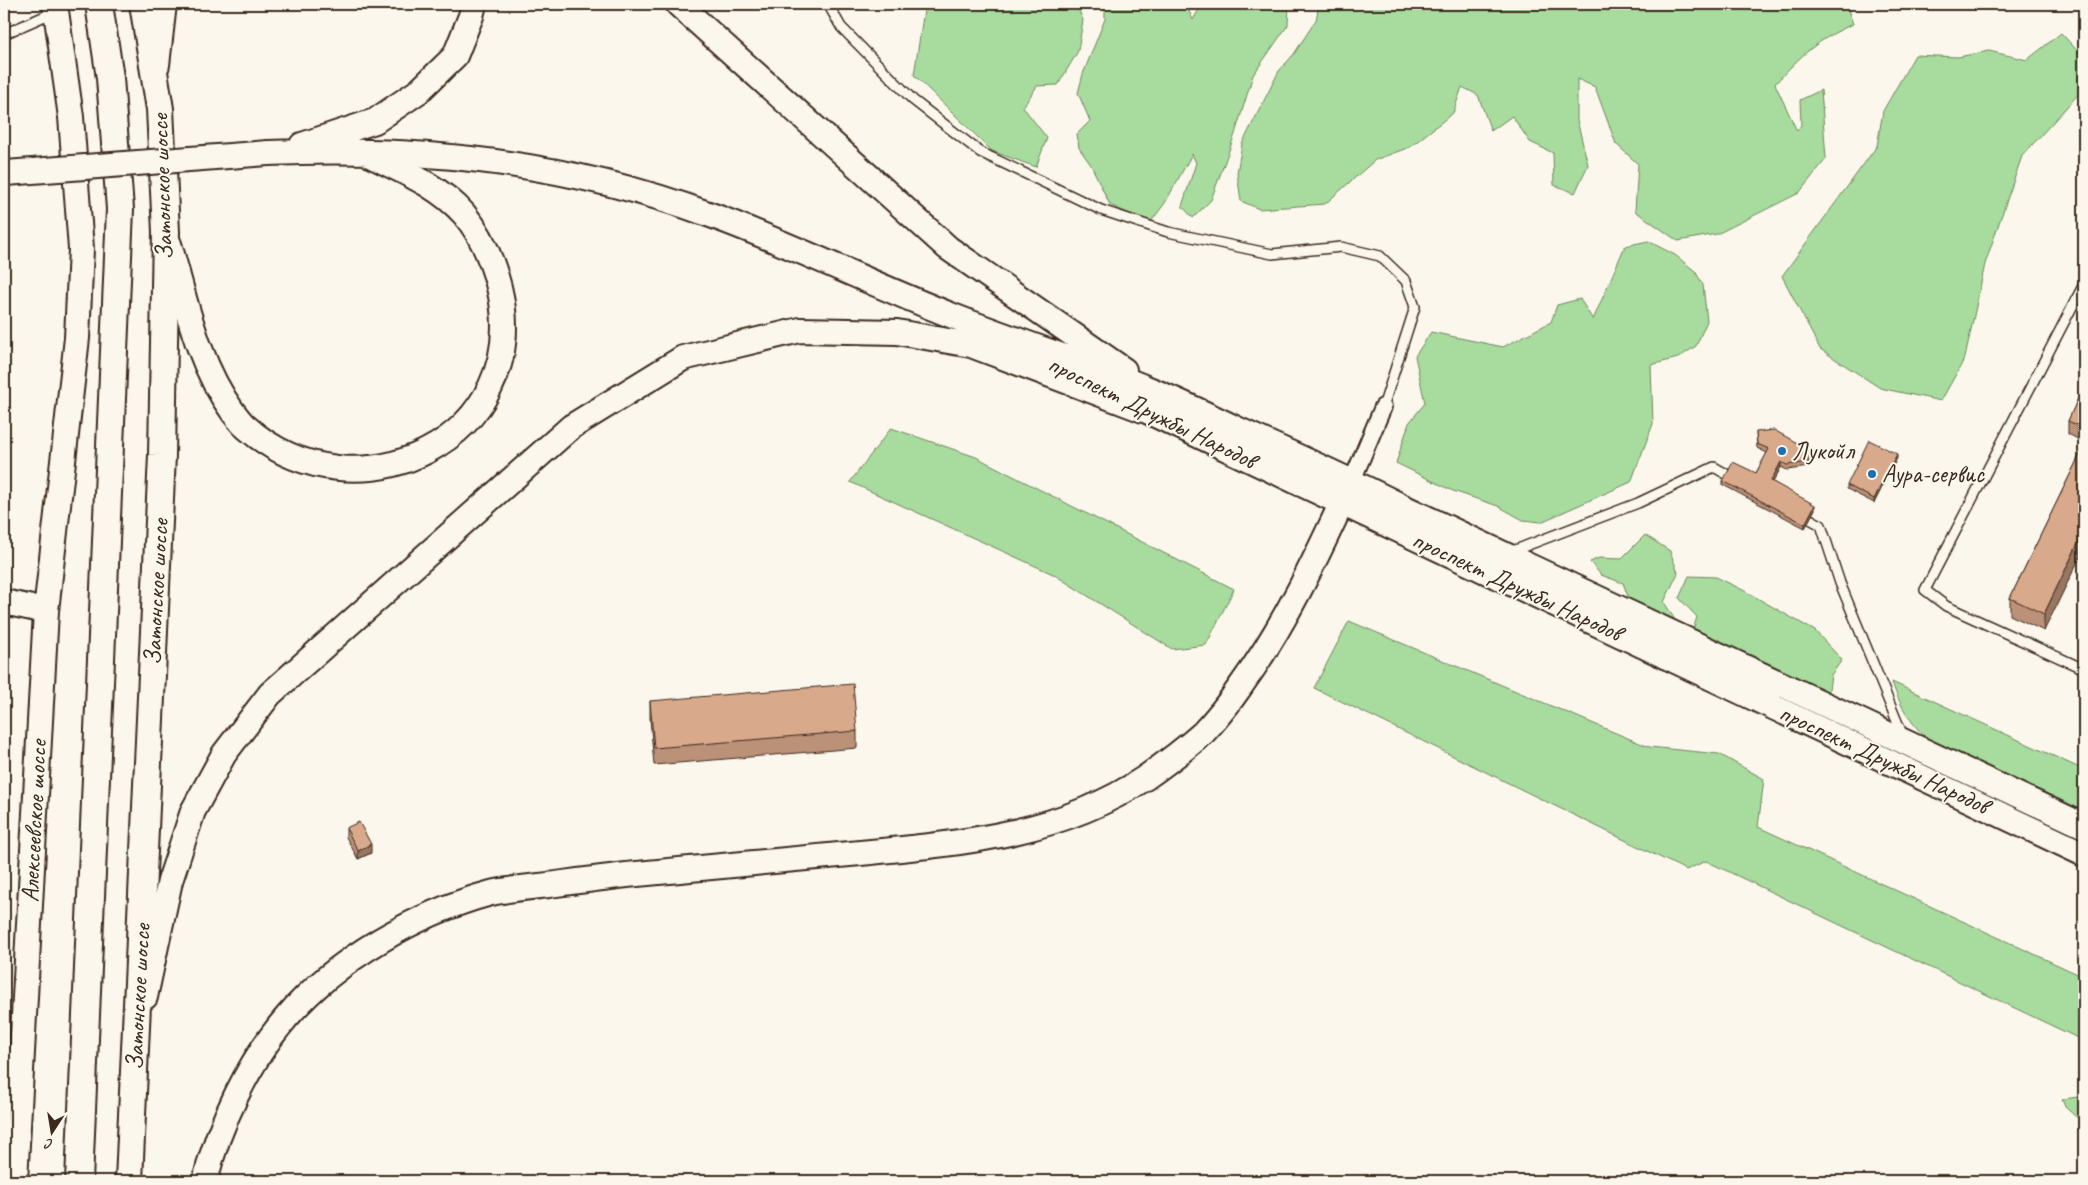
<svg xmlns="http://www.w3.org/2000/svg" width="2088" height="1185" font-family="Caveat,sans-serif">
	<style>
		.green { fill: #a7dc9e; stroke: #71835e }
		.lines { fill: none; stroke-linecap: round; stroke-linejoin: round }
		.lane-casing { stroke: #3b2a1e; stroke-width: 12 }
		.street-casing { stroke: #3b2a1e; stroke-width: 20 }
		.secondary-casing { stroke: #3b2a1e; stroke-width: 28 }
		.primary-casing { stroke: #3b2a1e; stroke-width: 30 }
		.lane { stroke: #fbf7ec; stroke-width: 9 }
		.street { stroke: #fbf7ec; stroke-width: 16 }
		.secondary { stroke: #fbf7ec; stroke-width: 24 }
		.primary { stroke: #fbf7ec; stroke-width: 26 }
		.secondary-bridge-casing { stroke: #3b2a1e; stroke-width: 28; stroke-linecap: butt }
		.secondary-bridge { stroke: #fbf7ec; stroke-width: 24 }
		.wall { fill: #bb9178; stroke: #3b2a1e }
		.shaded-wall { fill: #987661; stroke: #3b2a1e }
		.building { fill: #d9a98b; stroke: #3b2a1e }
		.poi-dot { fill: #1f6fb2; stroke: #fbf7ec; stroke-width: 2 }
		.labels { text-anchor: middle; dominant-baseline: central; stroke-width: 4; stroke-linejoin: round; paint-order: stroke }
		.street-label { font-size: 25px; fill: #3b2a1e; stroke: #fbf7ec }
		.poi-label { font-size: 25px; fill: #3b2a1e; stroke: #fbf7ec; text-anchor: start }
	</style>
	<rect width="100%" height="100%" fill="#fbf7ec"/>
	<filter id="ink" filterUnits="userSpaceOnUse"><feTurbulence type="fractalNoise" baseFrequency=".02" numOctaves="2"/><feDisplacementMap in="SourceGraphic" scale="10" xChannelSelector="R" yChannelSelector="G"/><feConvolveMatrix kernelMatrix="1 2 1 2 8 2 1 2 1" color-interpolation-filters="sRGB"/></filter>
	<g filter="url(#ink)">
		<path class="green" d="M925,4H1076L1083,20L1078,51L1058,85L1037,86L1023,107L1047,138L1036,167L992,151L914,75Z
			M1105,4H1190L1189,11L1193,20L1202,4H1289L1288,25L1253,75L1235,134L1211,200L1193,218L1182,206L1196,163L1192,154L1165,203L1150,223L1110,205L1091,165L1079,148L1077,134L1090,121L1078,93L1083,74L1105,19Z
			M1319,4H1846L1853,24C1817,40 1801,55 1775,84L1797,131L1801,125L1800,100L1821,90L1826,159L1799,193L1717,234L1678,241L1635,211L1638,164L1616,144L1595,87L1577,79V120L1588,165L1575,193L1554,185L1553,153L1530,142L1512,116L1491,131L1478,95L1462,87L1453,113L1410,147L1375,160L1325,204L1259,209L1241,201L1237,173L1242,144L1279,71L1294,54L1316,20Z
			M2061,33L2084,58V88L2022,156L1985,264L1965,358L1941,401L1880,388L1820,349L1782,276L1877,146L1883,111L1915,55L1958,57L1989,51L2027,60Z
			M1648,241L1675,255L1695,271L1703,285L1707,321L1696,346L1678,358L1651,365L1653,424L1631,482L1541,522L1523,520L1498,506L1453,491L1396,463L1409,423L1425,403L1415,356L1431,332L1503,347L1551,322L1557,305L1580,299L1593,320L1625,246Z
			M891,428L976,457L1234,589L1206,645L1172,649L1053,574L850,482Z
			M1645,535L1670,551L1678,573L1664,602L1675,620L1671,626L1632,607L1623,583L1601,575L1590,562L1599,558L1621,559Z
			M1689,576L1716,577L1743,590L1815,631L1842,660L1831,675L1828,697L1691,636L1697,617L1679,598Z
			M1349,621L1649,747L1719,754L1764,779L1758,827L2084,977V1041L1706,861L1686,870L1314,688Z
			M1892,682L2084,770V814L1933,744C1912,726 1900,707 1892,682Z
			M2079,1097L2084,1099V1124L2065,1107L2062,1099Z"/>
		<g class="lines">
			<defs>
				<path id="lane" d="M828,4L841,27L913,100L980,152L1101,210L1168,232L1272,254L1341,247L1380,256L1406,281L1415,307L1383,407
					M4,34L54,12
					M2084,284L1925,590L1946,606L2084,669
					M1810,519L1821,525L1840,583L1903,736
					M1510,552L1638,503L1714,467L1728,475"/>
				<path id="street" d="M1352,481L1383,407"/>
				<path id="secondary" d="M678,4L948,248L1124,370
					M157,65L164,4
					M302,145L375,121L419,91L455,56L471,16L474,4
					M268,153C417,146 567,162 708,214C791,244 871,284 953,316C1019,342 1086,363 1151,390C1181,402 1210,416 1239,430C1294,455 1349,479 1403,507L2084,826
					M169,244C186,302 197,363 233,412C237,417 241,423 246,427C355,525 536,439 499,287C492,260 482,235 464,214C439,186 404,172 372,156
					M1128,402L2084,854
					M4,602L46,611
					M145,997L170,881L193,811L224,754L270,694L571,427L683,358L800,330L897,332L971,345L1143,410
					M15,1181L46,611L77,338L81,249L71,117L55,4
					M205,1181C218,1126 249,1061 286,1018C336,959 417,913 491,893C509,889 530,887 549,885C578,881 607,877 637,874C715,867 793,859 871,852C965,843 1064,833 1145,778C1165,764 1185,749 1203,733C1216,719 1229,703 1240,687C1286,624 1319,552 1352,481"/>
				<path id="primary" d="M79,1181L120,209L110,78L99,4
					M129,1181L162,455L166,232L160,109L143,4"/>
			</defs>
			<use href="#lane" class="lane-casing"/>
			<use href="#street" class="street-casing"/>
			<use href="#secondary" class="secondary-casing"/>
			<use href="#primary" class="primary-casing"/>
			<use href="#lane" class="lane"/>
			<use href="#street" class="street"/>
			<use href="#secondary" class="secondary"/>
			<use href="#primary" class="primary"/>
			<defs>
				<path id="secondary-bridge" d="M6,173L268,153"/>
			</defs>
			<use href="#secondary-bridge" class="secondary-bridge-casing"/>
			<use href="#secondary-bridge" class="secondary-bridge"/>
		</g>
		<path class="wall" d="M2084,385V442L2068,434V421Z
			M1756,432L1809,462V467L1787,470L1781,467L1773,482L1815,509L1805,528L1723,485V481L1756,473L1767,453L1757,448Z
			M2084,446L2044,631L2010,615V598Z
			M1897,458L1874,503L1847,489V485Z
			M650,701L857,731V748L654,765L650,719Z
			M346,828L371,853L358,859L346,837Z"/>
		<path class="shaded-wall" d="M1897,454V458L1874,503V499Z
			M1781,462V467L1771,486V481Z
			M1815,505V509L1805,528V524Z
			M2084,531V549L2044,631V614Z
			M371,844V853L358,859V851Z"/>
		<path class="building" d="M2084,385V428L2068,421Z
			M1774,430L1806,448L1809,462L1787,465L1781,462L1771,481L1815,505L1805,524L1723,481L1733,462L1756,473L1769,449L1757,444L1756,432Z
			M1869,440L1897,454L1874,499L1847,485Z
			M2084,446V531L2044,614L2010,598Z
			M853,684L857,731L654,748L650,701Z
			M359,822L371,844L358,851L346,828Z"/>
	</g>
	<g class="poi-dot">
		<circle cx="1782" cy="451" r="5"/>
		<circle cx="1872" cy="474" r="5"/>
	</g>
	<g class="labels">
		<g class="street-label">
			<text transform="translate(162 187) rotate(-92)">Затонское шоссе</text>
			<text transform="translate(1152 412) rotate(26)">проспект Дружбы Народов</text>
			<text transform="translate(1517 586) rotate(25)">проспект Дружбы Народов</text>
			<text transform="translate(156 592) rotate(-87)">Затонское шоссе</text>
			<text transform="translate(1884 759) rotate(25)">проспект Дружбы Народов</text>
			<text transform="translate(34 821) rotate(-87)">Алексеевское шоссе</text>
			<text transform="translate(138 997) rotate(-87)">Затонское шоссе</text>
		</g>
		<g class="poi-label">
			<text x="1792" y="451">Лукойл</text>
			<text x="1882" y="474">Аура-сервис</text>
		</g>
	</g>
	<rect width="2088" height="1185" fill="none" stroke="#fbf7ec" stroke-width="20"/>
	<rect x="10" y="10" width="2068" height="1165" fill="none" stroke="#3b2a1e" stroke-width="2" filter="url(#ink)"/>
	<g transform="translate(52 1132) rotate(192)" stroke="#fbf7ec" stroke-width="4" paint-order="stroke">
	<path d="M0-4L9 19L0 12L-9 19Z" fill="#3b2a1e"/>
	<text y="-8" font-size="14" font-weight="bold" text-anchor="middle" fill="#3b2a1e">С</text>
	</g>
</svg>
